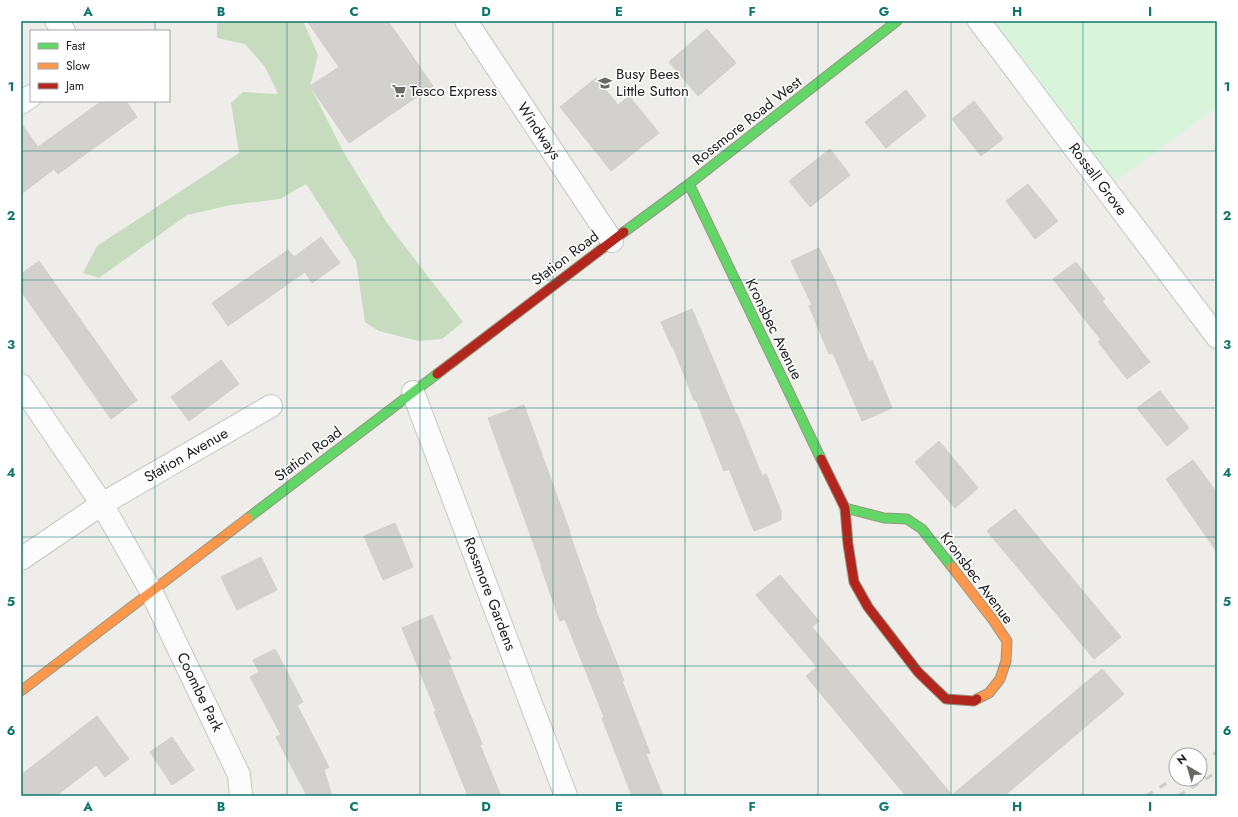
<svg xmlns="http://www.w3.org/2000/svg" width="1238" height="817" font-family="Jost,sans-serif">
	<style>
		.forest { fill: #c7dcbf }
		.park { fill: #d8f4db }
		.building { fill: #d3d1ce; stroke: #d2cfca }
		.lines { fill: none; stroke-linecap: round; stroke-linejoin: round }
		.street-casing { stroke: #c7c6c5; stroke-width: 24 }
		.fast-casing { stroke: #959880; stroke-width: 11 }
		.slow-casing { stroke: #959880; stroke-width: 11 }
		.jam-casing { stroke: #959880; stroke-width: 11 }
		.street { stroke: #fdfcfc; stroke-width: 22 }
		.fast { stroke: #63d668; stroke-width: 9 }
		.slow { stroke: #ff974d; stroke-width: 9 }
		.jam { stroke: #b3261e; stroke-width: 9 }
		.rail { stroke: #cbcbca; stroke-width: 3; stroke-dasharray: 8 8; stroke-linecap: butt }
		.grid { fill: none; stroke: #0f766e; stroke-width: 1; stroke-opacity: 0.55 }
		.labels { text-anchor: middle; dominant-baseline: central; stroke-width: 3; stroke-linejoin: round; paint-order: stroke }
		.poi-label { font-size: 15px; fill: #202020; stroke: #fff; text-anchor: start }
		.street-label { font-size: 15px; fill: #202020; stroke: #fff }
		.neatline { fill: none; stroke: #0f766e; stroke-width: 1.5 }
		.grid-label { font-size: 13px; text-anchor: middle; font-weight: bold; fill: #0f766e }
	</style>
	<rect width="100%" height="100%" fill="#efede9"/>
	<path class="forest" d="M217,21H303L318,55L310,86L343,151L387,223L463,322L442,339L418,341L379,331L365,322L356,261L306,184L280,199L231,205L187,215L99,278L83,273L97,246L239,153L231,103L243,92L278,94L265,67L245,44L217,38Z"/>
	<path class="park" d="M979,21H1217V107L1105,189Z"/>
	<path class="building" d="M307,21H388L433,86L349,143L310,86L339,67Z
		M707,29L736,63L698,96L669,62Z
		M596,78L618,105L629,96L659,133L611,171L560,107Z
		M906,90L926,116L886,148L865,122Z
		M102,101H126L137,117L58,174L54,169L21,194V123L38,147Z
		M974,101L1003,139L981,156L952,119Z
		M830,149L850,175L810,207L789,181Z
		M1028,184L1058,221L1035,239L1006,201Z
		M321,237L340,263L312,283L305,272L228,326L212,303L288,250L294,257Z
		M819,248L835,281L869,362L872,360L892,408L862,421L833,353L829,354L809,306L812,305L791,261Z
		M39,261L137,400L111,419L21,291V274Z
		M1076,262L1105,299L1102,301L1150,362L1127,379L1098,342L1101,340L1053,279Z
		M692,309L736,414H737L762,476L766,474L781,511V520L754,531L729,469L724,471L696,400H694L673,347H672L661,322Z
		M221,360L239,384L189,421L171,397Z
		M1160,391L1189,428L1167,446L1137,408Z
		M524,405L570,532H569L596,608H595L624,681H622L650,753L646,754L663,796H632L602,718L604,717L565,619L560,621L541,567H542L488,418Z
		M939,441L978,488L955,508L915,462Z
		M1193,460L1217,493V552L1166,479Z
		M1015,509L1121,637L1094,659L987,531Z
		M395,523L413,567L383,580L364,536Z
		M261,557L277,590L237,610L221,577Z
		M780,575L819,621L812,627L952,795L1102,669L1124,694L1004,796H906L806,676L817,667L756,595Z
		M432,615L451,659L448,660L482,744L480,745L501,796H468L434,712L436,711L402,628Z
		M275,649L303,702L297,705L329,767L324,770L332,796H307L276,737L281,735L250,677L259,672L253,660Z
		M97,716L129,759L105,777L96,765L56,796H21V775Z
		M172,737L194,770L172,785L150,752Z"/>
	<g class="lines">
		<defs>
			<path id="street" d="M56,21L64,31
				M466,21L612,241
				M979,21L1217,337
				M21,103L31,96
				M21,385L102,504L21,559
				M413,392L566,796
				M241,796L239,775L151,591L102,504L271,406"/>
			<path id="fast" d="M689,184L821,459
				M624,232L689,184L897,21
				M845,508L884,518L907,519L922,529L952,567
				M248,518L437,374"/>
			<path id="slow" d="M952,567L993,620L1007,641L1006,661L1000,679L989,693L977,699
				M21,691L248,518"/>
			<path id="jam" d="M437,374L624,232
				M821,459L845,508L848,544L854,582L868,607L918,672L946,699L974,701L977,699"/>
		</defs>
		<use href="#street" class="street-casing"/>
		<use href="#fast" class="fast-casing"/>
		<use href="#slow" class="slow-casing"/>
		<use href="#jam" class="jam-casing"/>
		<use href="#street" class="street"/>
		<use href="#fast" class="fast"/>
		<use href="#slow" class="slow"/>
		<use href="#jam" class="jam"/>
		<path class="rail" d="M1200,763L1217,752
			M1146,796L1176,777
			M1178,796L1217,772"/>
	</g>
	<path class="grid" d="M155,21V31M287,21V796M420,21V796M553,21V796M685,21V796M818,21V796M951,21V796M1083,21V796M155,101V796M21,151H1217M21,280H1217M21,408H1217M21,537H1217M21,666H1217"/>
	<defs>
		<symbol id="school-bare" viewBox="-9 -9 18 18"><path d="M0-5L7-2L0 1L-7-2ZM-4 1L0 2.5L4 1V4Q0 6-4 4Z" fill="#686866" stroke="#fff" stroke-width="2.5" paint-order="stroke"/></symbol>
		<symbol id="supermarket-bare" viewBox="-9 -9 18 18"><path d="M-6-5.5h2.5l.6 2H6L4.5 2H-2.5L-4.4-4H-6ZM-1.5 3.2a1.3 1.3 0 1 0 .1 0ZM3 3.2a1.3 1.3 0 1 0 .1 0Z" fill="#686866" stroke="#fff" stroke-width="2.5" paint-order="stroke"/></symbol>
	</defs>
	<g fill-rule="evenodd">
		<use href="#school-bare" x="595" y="73" width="20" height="20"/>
		<use href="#supermarket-bare" x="389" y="81" width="20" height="20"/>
	</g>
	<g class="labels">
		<g class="poi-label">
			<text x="616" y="74">Busy Bees<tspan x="616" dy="17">Little Sutton</tspan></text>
			<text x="410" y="91">Tesco Express</text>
		</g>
		<g class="street-label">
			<text transform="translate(747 121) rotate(-38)">Rossmore Road West</text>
			<text transform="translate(539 131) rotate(56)">Windways</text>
			<text transform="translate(1098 179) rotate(53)">Rossall Grove</text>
			<text transform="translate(565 258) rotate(-37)">Station Road</text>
			<text transform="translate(774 329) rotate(64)">Kronsbec Avenue</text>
			<text transform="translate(308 454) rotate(-37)">Station Road</text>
			<text transform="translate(186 455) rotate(-30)">Station Avenue</text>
			<text transform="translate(977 578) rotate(53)">Kronsbec Avenue</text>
			<text transform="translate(490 594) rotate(69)">Rossmore Gardens</text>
			<text transform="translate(200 692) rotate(64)">Coombe Park</text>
		</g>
	</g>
	<rect width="1238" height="817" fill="none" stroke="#ffffff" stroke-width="44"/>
	<rect x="30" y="30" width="140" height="72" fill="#ffffff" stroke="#a6a6a6"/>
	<rect x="38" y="43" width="20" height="6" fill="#63d668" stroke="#a6a6a6"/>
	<text x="66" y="50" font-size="12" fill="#202020">Fast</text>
	<rect x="38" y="63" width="20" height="6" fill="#ff974d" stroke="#a6a6a6"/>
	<text x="66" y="70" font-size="12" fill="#202020">Slow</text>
	<rect x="38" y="83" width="20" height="6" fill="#b3261e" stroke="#a6a6a6"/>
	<text x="66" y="90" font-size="12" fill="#202020">Jam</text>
	<g transform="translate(1188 767) rotate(322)"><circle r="19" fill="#ffffff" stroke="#a6a6a6"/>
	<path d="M0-3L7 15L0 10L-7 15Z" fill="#686866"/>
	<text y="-6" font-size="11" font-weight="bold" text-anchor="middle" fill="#202020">N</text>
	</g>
	<rect x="22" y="22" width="1194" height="773" class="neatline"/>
	<g class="grid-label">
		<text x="88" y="16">A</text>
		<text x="221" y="16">B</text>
		<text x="354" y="16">C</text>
		<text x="486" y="16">D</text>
		<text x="619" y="16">E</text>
		<text x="752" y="16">F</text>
		<text x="884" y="16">G</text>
		<text x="1017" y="16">H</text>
		<text x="1150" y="16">I</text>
		<text x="11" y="91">1</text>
		<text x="1227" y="91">1</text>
		<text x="11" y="220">2</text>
		<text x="1227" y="220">2</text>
		<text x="11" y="349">3</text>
		<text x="1227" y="349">3</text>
		<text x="11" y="477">4</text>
		<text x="1227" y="477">4</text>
		<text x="11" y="606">5</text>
		<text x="1227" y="606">5</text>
		<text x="11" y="735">6</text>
		<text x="1227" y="735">6</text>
		<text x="88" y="811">A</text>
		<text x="221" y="811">B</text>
		<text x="354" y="811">C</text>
		<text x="486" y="811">D</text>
		<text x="619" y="811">E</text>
		<text x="752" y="811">F</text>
		<text x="884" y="811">G</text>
		<text x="1017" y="811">H</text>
		<text x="1150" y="811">I</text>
	</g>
</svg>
